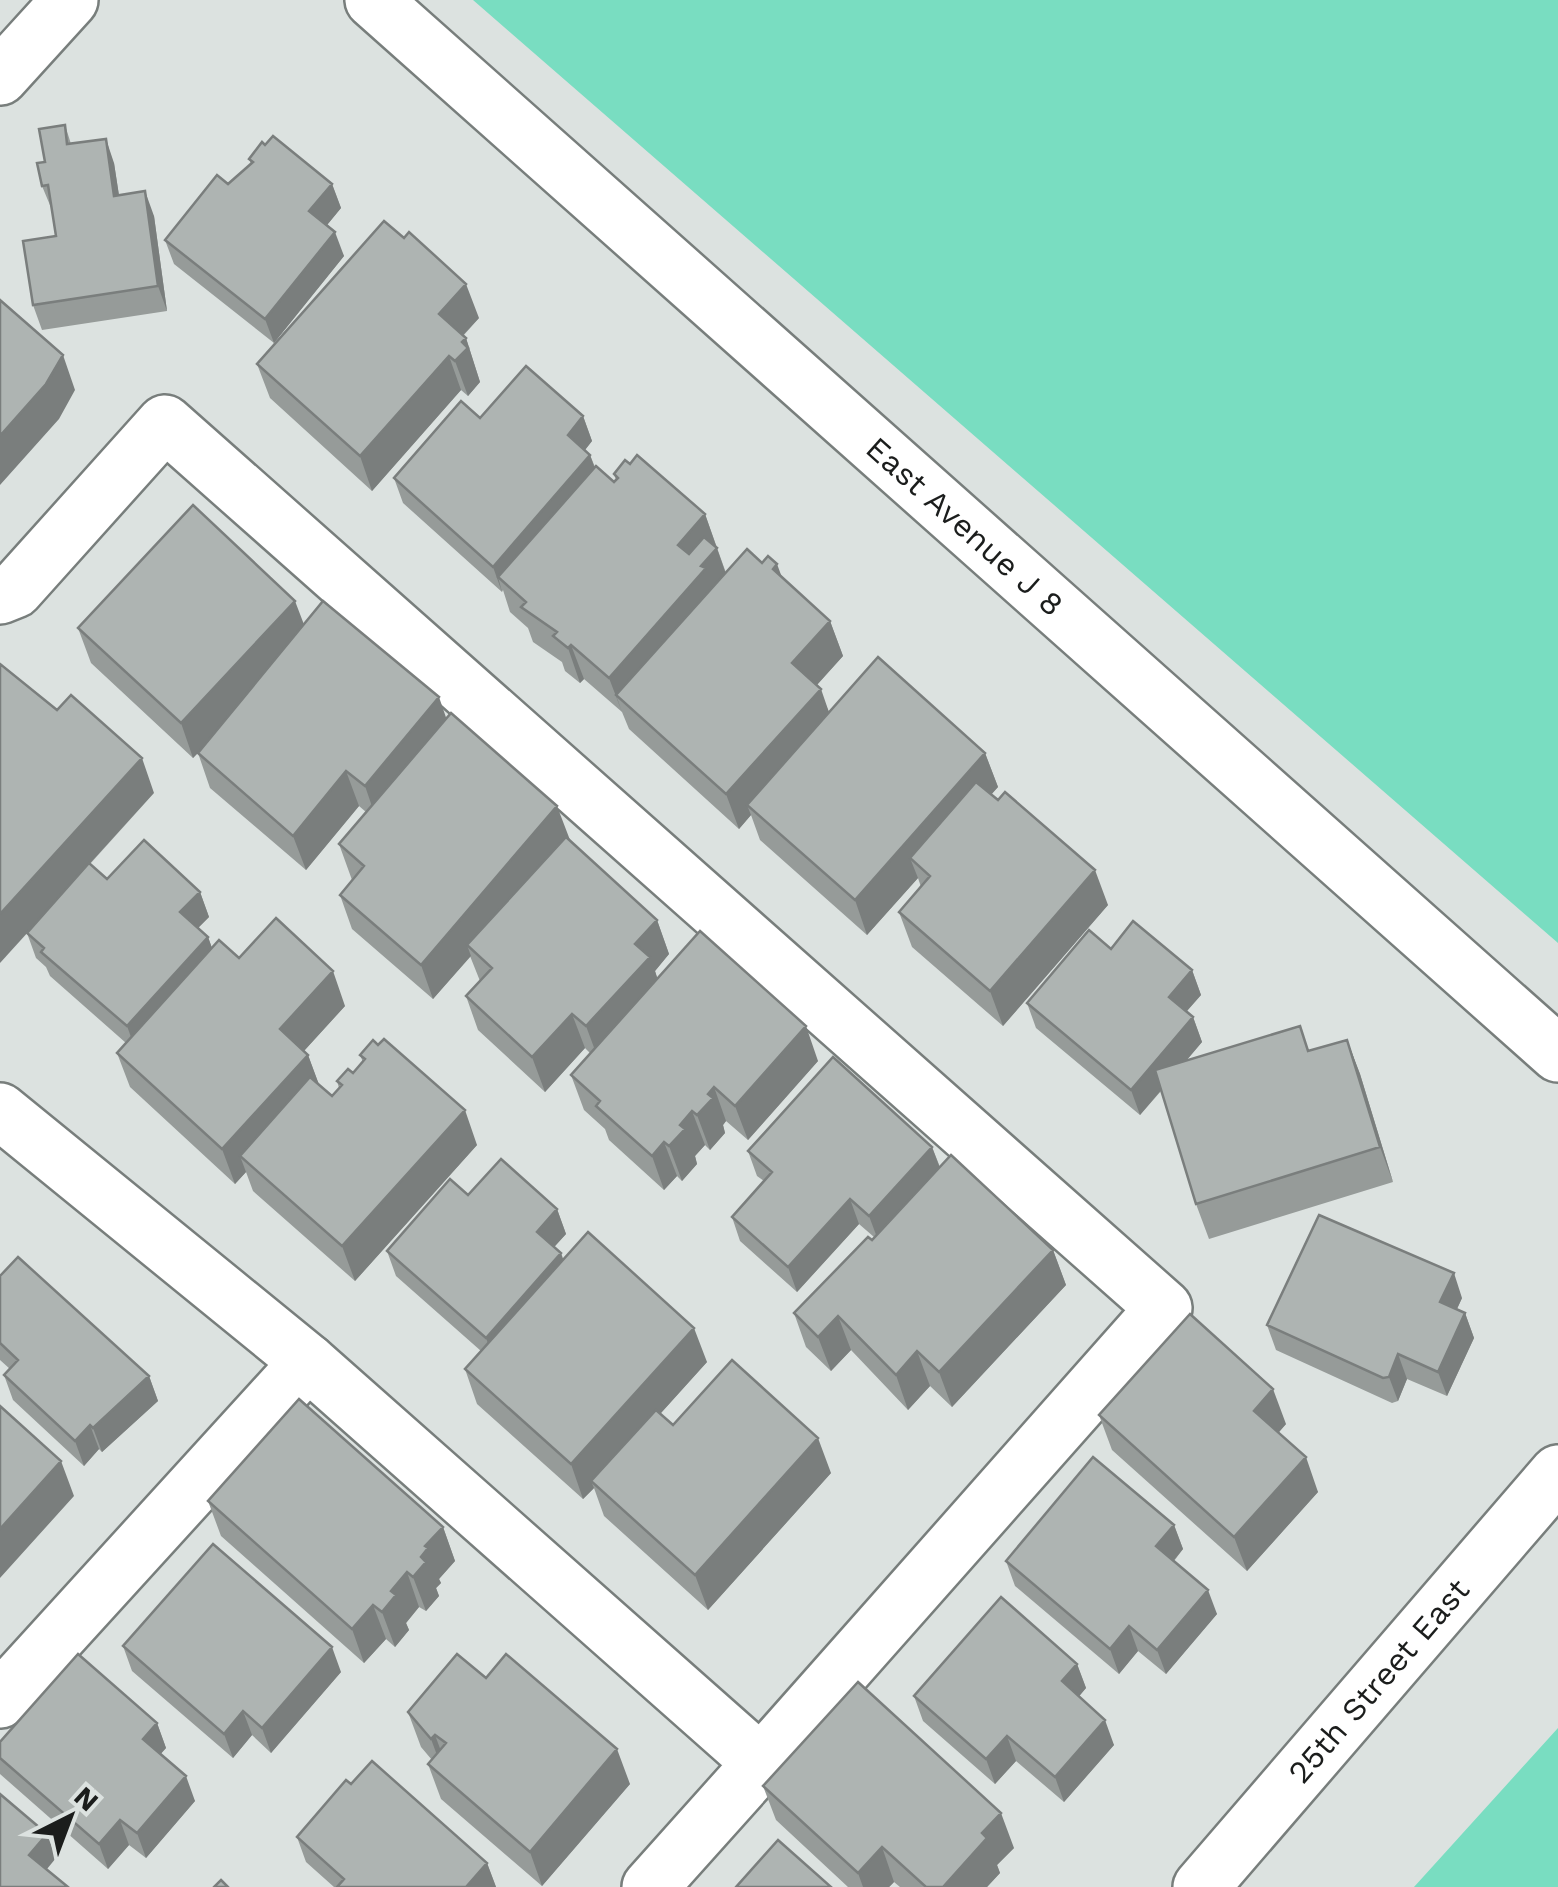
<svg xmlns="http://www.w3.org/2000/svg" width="1558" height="1887" font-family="'Work Sans',sans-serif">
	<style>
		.green { fill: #79ddc1 }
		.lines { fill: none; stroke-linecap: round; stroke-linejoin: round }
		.minor-casing { stroke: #787e7c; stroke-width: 60 }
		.tertiary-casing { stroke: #787e7c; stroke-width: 60 }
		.minor { stroke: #fff; stroke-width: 55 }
		.tertiary { stroke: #fff; stroke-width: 55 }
		.wall { fill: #969b99 }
		.shaded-wall { fill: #7a7e7d }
		.building { fill: #aeb4b2; stroke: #7a7e7d; stroke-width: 2.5 }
		.labels { text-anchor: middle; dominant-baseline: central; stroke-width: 8; stroke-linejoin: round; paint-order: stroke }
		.street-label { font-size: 32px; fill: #1b1d1c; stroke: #dce2e0 }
	</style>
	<rect width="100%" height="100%" fill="#dce2e0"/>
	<path class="green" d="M473,0H1558V943Z
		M1558,1728V1887H1414Z"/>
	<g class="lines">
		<defs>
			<g id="minor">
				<path d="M0,77L70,0"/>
				<path d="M0,596L15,590L165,423L1164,1308L761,1763"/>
				<path d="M0,1111L308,1362L0,1700"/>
				<path d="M308,1362L761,1763L650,1887"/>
				<path id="s1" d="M1201,1887L1558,1473"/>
			</g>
			<g id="tertiary">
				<path id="s2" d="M373,0L1558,1054"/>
			</g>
		</defs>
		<use href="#minor" class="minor-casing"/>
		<use href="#tertiary" class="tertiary-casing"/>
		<use href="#minor" class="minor"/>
		<use href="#tertiary" class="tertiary"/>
	</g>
	<path class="wall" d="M65,125L71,144L114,163L119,196L154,216L167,311L42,330L33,305L56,236L52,210L42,186L45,162Z
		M249,159L332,184L341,208L327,225L344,256L274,343L174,264L165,240L251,164Z
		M479,318L463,336L466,338L480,382L468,396L461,390L372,491L270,398L257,364Z
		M583,416L592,441L585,450L590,455L595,467L614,482L616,480L614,474L705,514L726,573L762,563L783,578L830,621L843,656L817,685L829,712L985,753L998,787L991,794L1108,905L1003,1026L912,947L899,912L921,887L918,878L867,935L760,840L751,815L739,829L629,729L622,712L584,679L580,683L565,671L562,662L533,642L528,628L510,612L503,590L502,592L403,503L394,478L480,418Z
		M304,624L447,719L570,840L657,920L669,954L655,971L657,978L818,1061L748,1140L726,1121L723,1125L725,1133L710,1150L705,1145L695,1156L697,1164L682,1181L677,1176L664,1190L609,1140L605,1129L584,1110L571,1075L590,1053L585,1048L545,1092L478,1030L466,996L480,981L470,956L433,999L352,929L340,895L352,880L339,844L366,812L359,806L306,870L210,788L198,753L193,758L91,663L78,628Z
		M154,793L90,864L107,879L200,892L209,917L198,928L208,937L212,948L345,1006L304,1051L308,1055L319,1085L332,1096L339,1088L337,1081L353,1073L363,1062L360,1055L477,1145L355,1281L253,1191L246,1172L235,1184L130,1087L117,1053L126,1043L50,976L46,967L36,958L27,933L0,963Z
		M1111,949L1192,970L1201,995L1187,1011L1193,1017L1202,1042L1186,1061L1310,1051L1347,1040L1360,1074L1393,1182L1209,1239L1196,1204L1161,1091L1140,1115L1036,1028L1027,1003Z
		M932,1147L940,1167L1053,1250L1066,1285L952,1407L930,1386L908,1410L851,1350L831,1371L806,1347L794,1313L874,1237L859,1224L797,1292L740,1241L732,1217L764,1181L757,1176L748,1151Z
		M468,1195L557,1209L566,1234L554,1247L563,1260L707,1362L660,1414L673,1425L831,1473L708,1610L604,1516L594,1488L583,1499L477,1404L465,1369L481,1351L396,1276L387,1251Z
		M0,1276L149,1376L158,1401L102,1452L99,1449L84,1466L13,1400L4,1375L10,1369L0,1360Z
		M1462,1298L1457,1309L1465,1313L1474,1338L1447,1396L1407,1379L1398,1401L1392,1403L1276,1350L1267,1325Z
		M1099,1415L1286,1424L1278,1433L1318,1492L1247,1571L1112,1450Z
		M208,1501L443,1527L455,1561L439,1579L441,1583L436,1588L439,1596L426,1611L419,1607L406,1623L409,1630L395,1647L386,1639L364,1663L221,1536Z
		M1174,1525L1183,1549L1174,1561L1217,1614L1166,1674L1138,1651L1119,1674L1015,1586L1006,1561Z
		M123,1646L341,1672L271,1753L252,1735L233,1758L132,1671Z
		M1077,1664L1086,1688L1079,1696L1114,1745L1064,1802L1016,1761L995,1784L923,1721L914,1696Z
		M486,1678L630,1784L542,1886L441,1799L428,1764L432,1760L421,1747L408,1712Z
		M157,1723L166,1748L160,1754L195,1801L146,1858L129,1845L108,1869L0,1774V1742Z
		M351,1784L487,1863L496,1887H334L306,1862L297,1837Z
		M763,1786L1014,1848L997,1865L1000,1873L987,1887H900L894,1882L889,1887H848L776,1820Z"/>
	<path class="shaded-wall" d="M106,139L114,163L123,221L114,196Z
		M332,184L341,208L318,236L309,211Z
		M145,191L154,216L167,311L158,286Z
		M335,232L344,256L274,343L265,319Z
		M466,284L479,318L451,348L439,314Z
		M466,338L480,382L468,396L455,361L462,342Z
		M63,355L75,390L59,419L0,485V436Z
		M449,356L461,390L372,491L360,456Z
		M583,416L592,441L577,460L568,435Z
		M590,455L599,480L498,577L502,592L493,567Z
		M705,514L729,583L616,695L622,712L609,678L678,545Z
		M777,564L790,599L773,569Z
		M295,601L308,635L193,758L181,723Z
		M830,621L843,656L805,698L792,663Z
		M571,645L584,679L580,683L568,648Z
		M821,689L833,724L747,805L751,815L739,829L726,794Z
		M439,697L451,732L377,821L365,786Z
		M985,753L998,787L924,871L910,858L918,878L867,935L855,900Z
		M142,758L154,793L0,963V914Z
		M346,771L359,806L306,870L293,836Z
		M557,806L570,840L467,945L471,956L433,999L421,965Z
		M1095,870L1108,905L1003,1026L990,991Z
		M200,892L209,917L189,937L180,912Z
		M657,920L669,954L655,971L662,992L599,1061L586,1026L635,944Z
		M208,937L217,962L136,1051L127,1026Z
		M1192,970L1201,995L1178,1021L1169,997Z
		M333,971L345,1006L292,1064L280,1029Z
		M572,1014L585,1048L545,1092L532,1057Z
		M1193,1017L1202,1042L1140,1115L1131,1090Z
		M806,1026L818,1061L748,1140L735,1106Z
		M1347,1040L1360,1074L1393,1182L1380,1147Z
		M308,1055L321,1090L240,1156L246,1172L235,1184L222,1149Z
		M714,1087L726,1121L723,1125L725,1133L710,1150L697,1115L708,1094Z
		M465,1110L477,1145L355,1281L342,1246Z
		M692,1111L705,1145L695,1156L697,1164L682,1181L669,1146L680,1125Z
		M664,1142L677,1176L664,1190L652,1156Z
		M932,1147L941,1171L878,1240L869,1216Z
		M850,1199L859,1224L797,1292L788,1267Z
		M557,1209L566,1234L546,1256L537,1232Z
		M1053,1250L1066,1285L952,1407L939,1372Z
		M561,1253L570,1278L495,1363L486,1338Z
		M1454,1273L1462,1298L1449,1326L1440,1302Z
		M1465,1313L1474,1338L1447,1396L1438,1372Z
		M838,1316L851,1350L831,1371L818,1337Z
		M694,1328L707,1362L596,1485L591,1481L594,1488L583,1499L571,1464Z
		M917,1351L930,1386L908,1410L896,1375Z
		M1398,1354L1407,1379L1398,1401L1389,1377Z
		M149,1376L158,1401L102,1452L93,1428Z
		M1273,1389L1286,1424L1267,1446L1254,1411Z
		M90,1425L99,1449L84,1466L75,1441Z
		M818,1438L831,1473L708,1610L695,1575Z
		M1306,1457L1318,1492L1247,1571L1234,1537Z
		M61,1461L74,1496L0,1578V1529Z
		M1174,1525L1183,1549L1165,1571L1156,1546Z
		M443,1527L455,1561L439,1579L441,1583L436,1588L439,1596L426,1611L413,1577L425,1546Z
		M407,1572L419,1607L406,1623L409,1630L395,1647L382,1612L391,1591Z
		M1208,1590L1217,1614L1166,1674L1157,1650Z
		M373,1605L386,1639L364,1663L352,1629Z
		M1129,1626L1138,1651L1119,1674L1110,1649Z
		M332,1647L341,1672L271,1753L262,1728Z
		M1077,1664L1086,1688L1071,1706L1062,1681Z
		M243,1711L252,1735L233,1758L224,1734Z
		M1105,1720L1114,1745L1064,1802L1055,1777Z
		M157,1723L166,1748L152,1764L143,1739Z
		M435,1735L448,1770L444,1774L431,1739Z
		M1007,1736L1016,1761L995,1784L986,1759Z
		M617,1749L630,1784L542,1886L530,1852Z
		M186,1776L195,1801L146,1858L137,1833Z
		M1001,1813L1014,1848L997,1865L1000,1873L987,1887H943L982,1833Z
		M120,1820L129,1845L108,1869L99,1844Z
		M47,1834L56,1858L38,1880L29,1855Z
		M882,1847L894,1882L889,1887H863L858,1873Z
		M487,1863L496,1887H466Z"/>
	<path class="building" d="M65,125L67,144L106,139L114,196L145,191L158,286L33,305L23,241L56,236L48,185L42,186L37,163L45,162L39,129Z
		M273,136L332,184L309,211L335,232L265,319L165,240L217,175L228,184L253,162L249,159L262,142L265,145Z
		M384,221L404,238L409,232L466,284L439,314L466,338L462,342L468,348L455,361L449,356L360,456L257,364Z
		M0,300L63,355L46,384L0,436Z
		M526,366L583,416L568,435L590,455L493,567L394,478L461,401L480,418Z
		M637,455L705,514L678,545L689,554L704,537L717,548L701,566L706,568L609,678L571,645L568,648L553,636L557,632L521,607L526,602L498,577L596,466L614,482L618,478L614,474L625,460L630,464Z
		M193,505L295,601L181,723L78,628Z
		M747,549L762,563L768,556L777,564L773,569L830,621L792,663L821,689L726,794L616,695Z
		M323,601L439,697L365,786L346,771L293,836L198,753Z
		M878,657L985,753L855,900L747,805Z
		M0,664L57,710L71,695L142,758L0,914Z
		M451,713L557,806L421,965L340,895L364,866L339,844Z
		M976,782L998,800L1005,792L1095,870L990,991L899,912L930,876L910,858Z
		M566,837L657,920L635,944L650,957L586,1026L572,1014L532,1057L466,996L492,968L467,945Z
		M144,840L200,892L180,912L208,937L127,1026L41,952L44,948L27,933L89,863L107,879Z
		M276,918L333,971L280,1029L308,1055L222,1149L117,1053L219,940L239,958Z
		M1133,921L1192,970L1169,997L1193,1017L1131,1090L1027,1003L1089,930L1111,949Z
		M700,931L806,1026L735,1106L714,1087L708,1094L713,1098L697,1115L692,1111L680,1125L685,1129L669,1146L664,1142L652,1156L596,1106L600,1101L571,1075Z
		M1300,1026L1308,1051L1347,1040L1380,1147L1196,1204L1155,1070Z
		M384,1039L465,1110L342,1246L240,1156L310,1077L332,1096L342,1085L337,1081L348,1069L353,1073L365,1059L360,1055L373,1040L378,1045Z
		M833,1057L932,1147L869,1216L850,1199L788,1267L732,1217L772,1172L748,1151Z
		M951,1155L1053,1250L939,1372L917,1351L896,1375L838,1316L818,1337L794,1313L868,1237L872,1240Z
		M501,1159L557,1209L537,1232L561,1253L486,1338L387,1251L450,1179L468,1195Z
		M1319,1215L1454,1273L1440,1302L1465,1313L1438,1372L1398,1354L1389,1377L1383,1378L1267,1325Z
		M588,1232L694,1328L571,1464L465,1369Z
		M18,1257L149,1376L93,1428L90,1425L75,1441L4,1375L18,1360L0,1343V1276Z
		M1190,1314L1273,1389L1254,1411L1306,1457L1234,1537L1099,1415Z
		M732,1360L818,1438L695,1575L591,1481L656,1410L673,1425Z
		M299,1399L443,1527L425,1546L428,1548L421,1557L426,1562L413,1577L407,1572L391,1591L396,1595L382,1612L373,1605L352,1629L208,1501Z
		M0,1406L61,1461L0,1529Z
		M1093,1457L1174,1525L1156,1546L1208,1590L1157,1650L1129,1626L1110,1649L1006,1561Z
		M213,1544L332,1647L262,1728L243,1711L224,1734L123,1646Z
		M1001,1597L1077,1664L1062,1681L1105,1720L1055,1777L1007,1736L986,1759L914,1696Z
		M78,1654L157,1723L143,1739L186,1776L137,1833L120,1820L99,1844L0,1758V1742Z
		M457,1654L486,1678L506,1654L617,1749L530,1852L428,1764L446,1743L435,1735L431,1739L408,1712Z
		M858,1682L1001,1813L982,1833L987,1838L943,1887H926L882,1847L858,1873L763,1786Z
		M372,1761L487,1863L466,1887H337L344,1879L297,1837L346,1780L351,1784Z
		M0,1794L47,1834L29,1855L68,1887H0Z
		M778,1840L831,1887H736Z
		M221,1880L228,1887H214Z"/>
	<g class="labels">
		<g class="street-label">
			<text stroke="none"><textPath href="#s2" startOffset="792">East Avenue J 8</textPath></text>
			<text stroke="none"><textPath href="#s1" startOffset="272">25th Street East</textPath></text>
		</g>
	</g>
	<g transform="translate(70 1817) rotate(42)" stroke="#dce2e0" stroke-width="8" paint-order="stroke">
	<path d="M0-8L18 38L0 25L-18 38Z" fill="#1b1d1c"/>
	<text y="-15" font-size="28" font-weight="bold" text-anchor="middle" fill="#1b1d1c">N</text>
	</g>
</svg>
